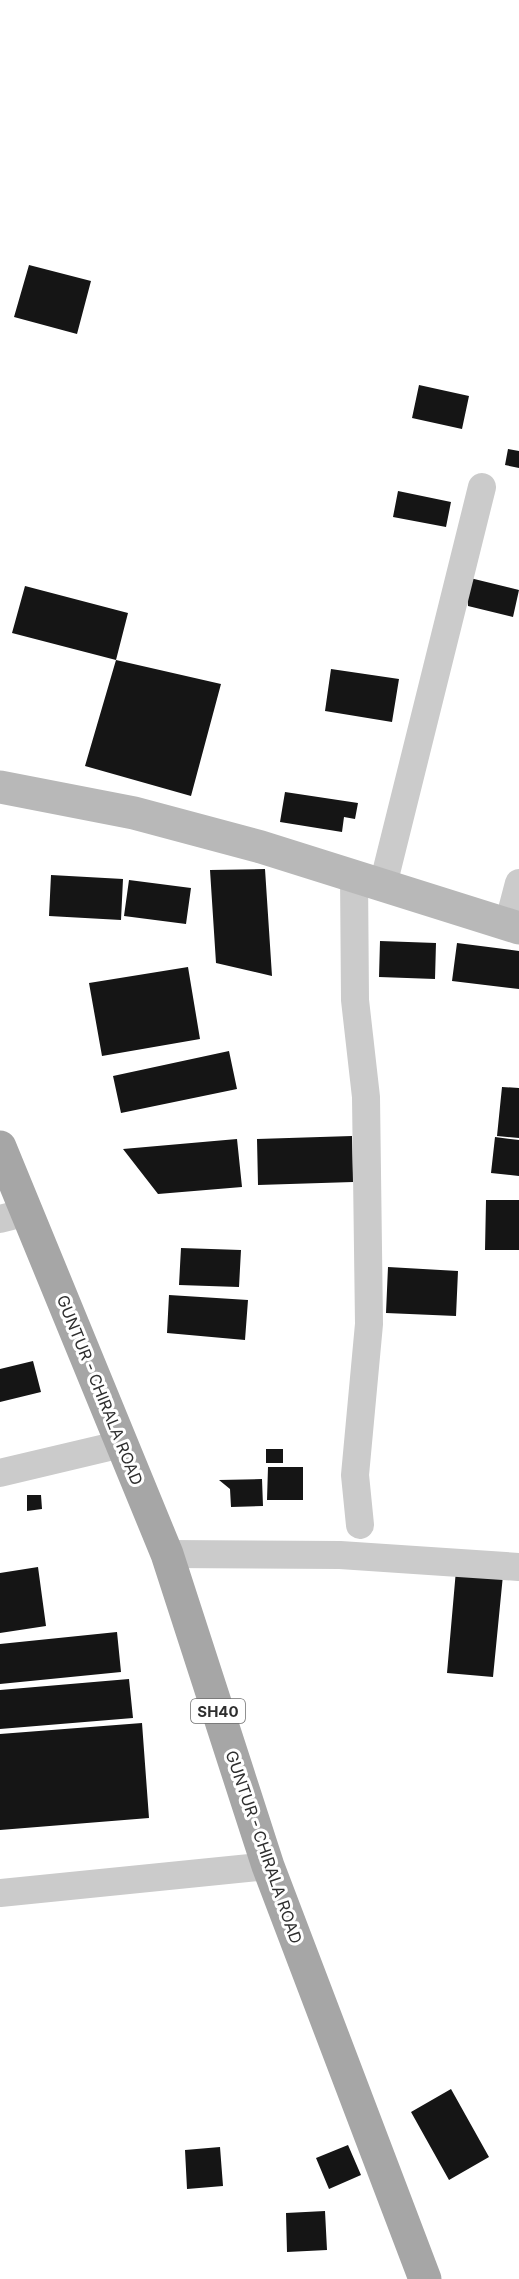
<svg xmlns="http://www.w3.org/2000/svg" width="519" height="2279" font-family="Inter,sans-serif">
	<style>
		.building { fill: #151515 }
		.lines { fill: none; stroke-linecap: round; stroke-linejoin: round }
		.street { stroke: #cbcbcb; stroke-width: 28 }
		.secondary { stroke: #b8b8b8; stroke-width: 33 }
		.primary { stroke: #a6a6a6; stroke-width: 33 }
		.labels { text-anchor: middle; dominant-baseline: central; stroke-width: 6; stroke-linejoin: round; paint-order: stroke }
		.shield { fill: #fff; stroke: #6d6d6d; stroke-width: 1.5 }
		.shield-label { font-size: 15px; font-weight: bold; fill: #2e2e2e }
		.street-label { font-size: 16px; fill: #2e2e2e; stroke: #fff }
	</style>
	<rect width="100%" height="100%" fill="#fff"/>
	<path class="building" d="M29,265L91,281L77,334L14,317Z
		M419,385L469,396L462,429L412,418Z
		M508,449L519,451V468L505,465Z
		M398,491L451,502L446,527L393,517Z
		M466,577L519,590L513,617L468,606Z
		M25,586L128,613L116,660L12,633Z
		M116,660L221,684L191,796L85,766Z
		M331,669L399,679L392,722L325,711Z
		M285,792L358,803L355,819L344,817L342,832L280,822Z
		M265,869L272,976L216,963L210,870Z
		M51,875L123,879L121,920L49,916Z
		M129,880L191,888L186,924L124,916Z
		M380,941L436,943L435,979L379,977Z
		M457,943L519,951V989L452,981Z
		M188,967L200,1039L102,1056L89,983Z
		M229,1051L237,1089L121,1113L113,1076Z
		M502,1087L519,1088V1138L497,1136Z
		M352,1136L353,1182L258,1185L257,1139Z
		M495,1137L519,1140V1176L491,1173Z
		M237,1139L242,1187L158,1194L123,1149Z
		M486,1200H519V1250H485Z
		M181,1248L241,1250L239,1287L179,1285Z
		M388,1267L458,1271L456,1316L386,1313Z
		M169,1295L248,1300L245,1340L167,1333Z
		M33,1361L41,1392L0,1402V1369Z
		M266,1449H283V1463H266Z
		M268,1467H303V1500H267Z
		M262,1479L263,1506L231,1507L230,1489L219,1480Z
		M27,1495H41L42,1509L27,1511Z
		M38,1567L46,1626L0,1633V1573Z
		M456,1570L503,1575L493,1677L447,1673Z
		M117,1632L121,1672L0,1684V1644Z
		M129,1679L133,1718L0,1729V1690Z
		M142,1723L149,1818L0,1830V1734Z
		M451,2089L489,2157L449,2180L411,2112Z
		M348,2145L361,2175L329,2189L316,2158Z
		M220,2147L223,2186L187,2189L185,2150Z
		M325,2211L327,2250L287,2252L286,2213Z"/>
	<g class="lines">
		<path class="street" d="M354,875L355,1000L366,1097L369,1324L355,1475L360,1525
			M383,885L482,487
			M508,925L519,883
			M0,1219L28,1212
			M0,1473L122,1444
			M167,1554L340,1555L519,1567
			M0,1893L268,1866"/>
		<path class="secondary" d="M0,787L134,813L261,847L519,928"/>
		<path class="primary" d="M0,1147L167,1554L268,1866L425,2279"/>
	</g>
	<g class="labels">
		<rect class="shield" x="191" y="1699" width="54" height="24" rx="4.5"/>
		<g class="shield-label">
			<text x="218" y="1711">SH40</text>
		</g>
		<g class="street-label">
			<text transform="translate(100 1390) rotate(68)">GUNTUR - CHIRALA ROAD</text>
			<text transform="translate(264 1847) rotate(71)">GUNTUR - CHIRALA ROAD</text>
		</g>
	</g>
</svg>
